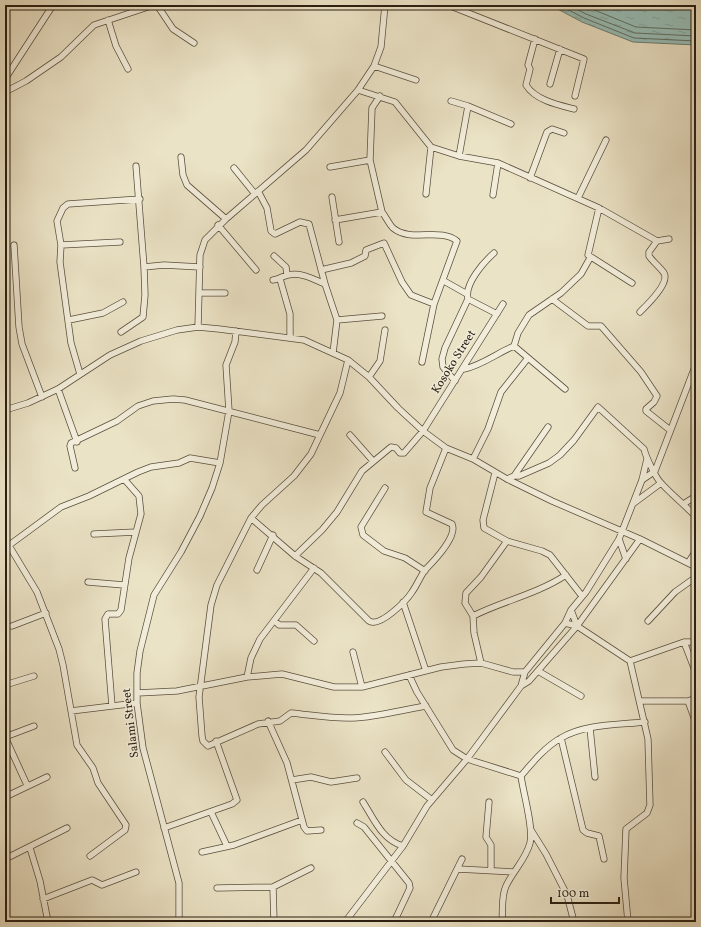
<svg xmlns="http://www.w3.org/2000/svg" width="701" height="927" font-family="Vollkorn,serif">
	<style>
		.water { fill: url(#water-ripples); stroke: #6c7e75 }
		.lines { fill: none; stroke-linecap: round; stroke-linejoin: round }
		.shore { stroke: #616e64; stroke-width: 1 }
		.minor-casing { stroke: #5a4f3e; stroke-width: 7 }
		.minor { stroke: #f2edda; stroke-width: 5.5 }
		.labels { text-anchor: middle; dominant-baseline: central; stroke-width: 3; stroke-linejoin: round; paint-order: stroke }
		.street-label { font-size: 12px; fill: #2a1e11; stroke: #f2edda }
	</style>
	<defs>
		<pattern id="water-ripples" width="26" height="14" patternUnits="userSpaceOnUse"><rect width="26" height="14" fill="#98beb7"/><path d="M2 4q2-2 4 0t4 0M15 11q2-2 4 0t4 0" fill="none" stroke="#83a39c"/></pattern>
	</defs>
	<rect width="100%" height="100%" fill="#ebe3c6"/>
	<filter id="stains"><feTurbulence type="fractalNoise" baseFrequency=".005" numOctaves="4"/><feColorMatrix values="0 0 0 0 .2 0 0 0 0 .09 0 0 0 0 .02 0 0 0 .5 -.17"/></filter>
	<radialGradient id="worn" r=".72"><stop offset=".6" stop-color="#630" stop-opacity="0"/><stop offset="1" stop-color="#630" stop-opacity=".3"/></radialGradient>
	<path class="water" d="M550,5H696V45L633,42L582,22Z"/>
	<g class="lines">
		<path class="shore" d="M559,5L584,18L634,38L696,41
			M569,5L586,14L635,33L696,36
			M582,5L636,27L696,30"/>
		<defs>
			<path id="minor" d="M157,5L173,29L194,43
				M448,5L584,59L575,96
				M108,20L116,46L128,69
				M535,39L528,65L530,69L526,85C535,100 558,105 574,109
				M374,66L416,80
				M5,79L53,5
				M550,84L560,49
				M358,90L395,102L431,147L459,156L498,163L599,208L657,241L669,239
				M5,92L26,81L61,57L94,25L154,5
				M451,101L468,106L511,124
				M459,156L468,106
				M181,157L183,175L187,185L226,219
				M136,166L144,267L164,265L200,267
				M330,167L370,160
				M234,168L255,194
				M530,178L547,132L552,129L564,133
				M258,191L267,208L271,231L275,234L300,222L309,224L325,284L337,320L333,353
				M426,194L431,147
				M493,195L498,163
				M332,197L339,242
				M578,198L606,140
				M599,208L588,255L632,283
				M382,212C386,217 389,224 393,228C411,243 440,227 457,241L434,304
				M335,220L382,212L370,160L372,108L380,96
				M218,225L256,270
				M14,245L19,327L22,344L42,397
				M61,245L120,242
				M274,256L286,267L287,275
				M321,270L351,263L365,256L366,250L384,243L402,282L411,295L434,304L422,362
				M280,279L290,314V337
				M273,280C279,279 283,276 288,275C301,272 313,279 325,284
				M444,281L467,294
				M199,293H225
				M468,299L497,314
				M552,299L588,326H601L641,372L657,396L654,402L646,409V411L670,430
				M640,312C647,305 670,283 664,273C660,267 653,262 649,256V252L657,241
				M69,320L103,313L123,302
				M337,320L382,316
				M198,327L200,255L205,240L226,219L306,150L358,90L374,66L381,47L385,5
				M121,332L143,317L145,295L144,267
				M514,346L565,389
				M348,360L340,393L311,454L294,476L262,505L251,518L217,585L211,605L199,697L202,736L203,741L208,746L258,724L280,721L291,713C312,715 332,719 353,718C377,717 402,710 426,706
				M464,369C481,366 497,353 514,346L518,333L529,315L561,293L581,274L590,258
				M80,374L71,343L60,262L61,245L57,221L63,208L68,204L140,199
				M369,377L380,361L385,330
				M455,381L443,367L442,359L445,348L468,299C464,284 484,262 494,253
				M58,389L77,442
				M5,410L28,403L58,389L110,355L141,341L177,330L198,327L219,329L304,340L348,360L369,377L398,408L423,431L446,448L473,459L507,479L552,501L640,539L696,567
				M350,435L373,461
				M473,459L488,429L501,392L528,358
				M75,468L70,446L71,443L117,421L138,406L153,401L173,399L185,400L320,435
				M495,473L483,520L484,528L507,541L542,551L550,555L582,596
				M514,476L548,427
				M507,479L514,476H519L549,463L560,455L574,440L598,407L644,449C646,457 656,479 662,484C673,496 685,505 696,517
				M642,480L655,471L696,364
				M385,488L361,527L363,535L384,551L405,558L425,571
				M634,503L661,483
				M685,503L696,496
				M251,518L295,556L321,573L369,621C380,628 407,600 412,592C417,585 420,577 425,570C433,562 458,536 452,524L426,512L430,488L446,448
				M94,534L136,532
				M5,539L37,592L59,649L63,665L77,745L93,768L98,783L126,825L125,830L90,856
				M619,539L626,559
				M8,546L61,507L89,496L138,472L151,467L179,463L190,458L220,463
				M295,556L322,530L337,512L362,471L391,447L396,448L400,453H404L423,431L503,304
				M688,563L696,551
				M257,570L273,535
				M88,582L124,585
				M403,602L426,671
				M473,616C503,601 537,594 566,575
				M275,621L279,625H296L314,641
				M648,621L675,592L696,577
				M565,623L577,626L571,610
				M12,626L46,613
				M577,626L630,661L684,642H696
				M684,642L696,673
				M353,652L362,687
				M481,663L474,633L473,616L465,603L466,593L481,577L507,541
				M538,671L581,696
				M409,675L417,692L453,750L467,759L521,776
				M247,677L251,658L260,639L314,568
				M5,685L34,676
				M521,686L525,672L565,623L571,610L586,592L619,539L642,480L647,459
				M137,693L177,691L247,677L282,674L334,687H362L441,667L464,664L481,663L513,672H525
				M640,701H688L696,698
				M688,701L696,723
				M112,706L105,619L108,614H118L121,610L129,558L141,514L139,496L124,479
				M71,711L137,703
				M268,721L287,763L304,827L307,831L321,830
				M590,728L595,777
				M5,737L27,785
				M5,737L34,726
				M561,738L583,830L587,833L599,836L604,859
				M385,752L406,780L432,800
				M292,780L311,777L331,782L357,778
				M5,797L47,777
				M363,802C374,819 382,840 403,846
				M489,802L486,837L491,845V870
				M211,812L227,846
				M357,823L364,827L409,883L410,888L394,922
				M164,828L232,804L237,800L216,741
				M531,830L546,854L567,895L574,922
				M30,848L40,881L48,922
				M202,852L234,845L302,820
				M5,859L67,828
				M458,869L514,872
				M273,887L274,922
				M217,888L273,887L311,868
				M43,899L92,880L102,885L136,872
				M179,922V883L143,748L137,703V673L140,651L154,595L181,552L200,516L212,488L220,463L229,411L226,365L235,342L236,331
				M345,922L403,846L427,806L467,759L521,686L529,681L577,626L640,539
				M431,922L462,859
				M502,922C503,911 501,896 506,886C513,871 526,859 530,843C534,829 523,792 521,776C532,763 545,747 561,738C585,724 617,725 645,722
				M628,922L624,878L626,829L647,813L650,805L648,739L630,661"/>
		</defs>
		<use href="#minor" class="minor-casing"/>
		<use href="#minor" class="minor"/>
	</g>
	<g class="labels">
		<g class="street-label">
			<text transform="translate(454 362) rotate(-58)">Kosoko Street</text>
			<text transform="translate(131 723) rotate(-97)">Salami Street</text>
		</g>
	</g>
	<rect width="701" height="927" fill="none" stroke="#ebe3c6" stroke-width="20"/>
	<rect x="6" y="6" width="689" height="915" fill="none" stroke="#2a1e11" stroke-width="2"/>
	<rect x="10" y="10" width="681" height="907" fill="none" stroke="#2a1e11"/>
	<path d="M551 897v6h68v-6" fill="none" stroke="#2a1e11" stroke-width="2"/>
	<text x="557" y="897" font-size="12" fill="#2a1e11" stroke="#f2edda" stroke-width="3" paint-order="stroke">100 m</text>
	<rect width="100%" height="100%" filter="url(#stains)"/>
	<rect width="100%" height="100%" fill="url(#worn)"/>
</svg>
